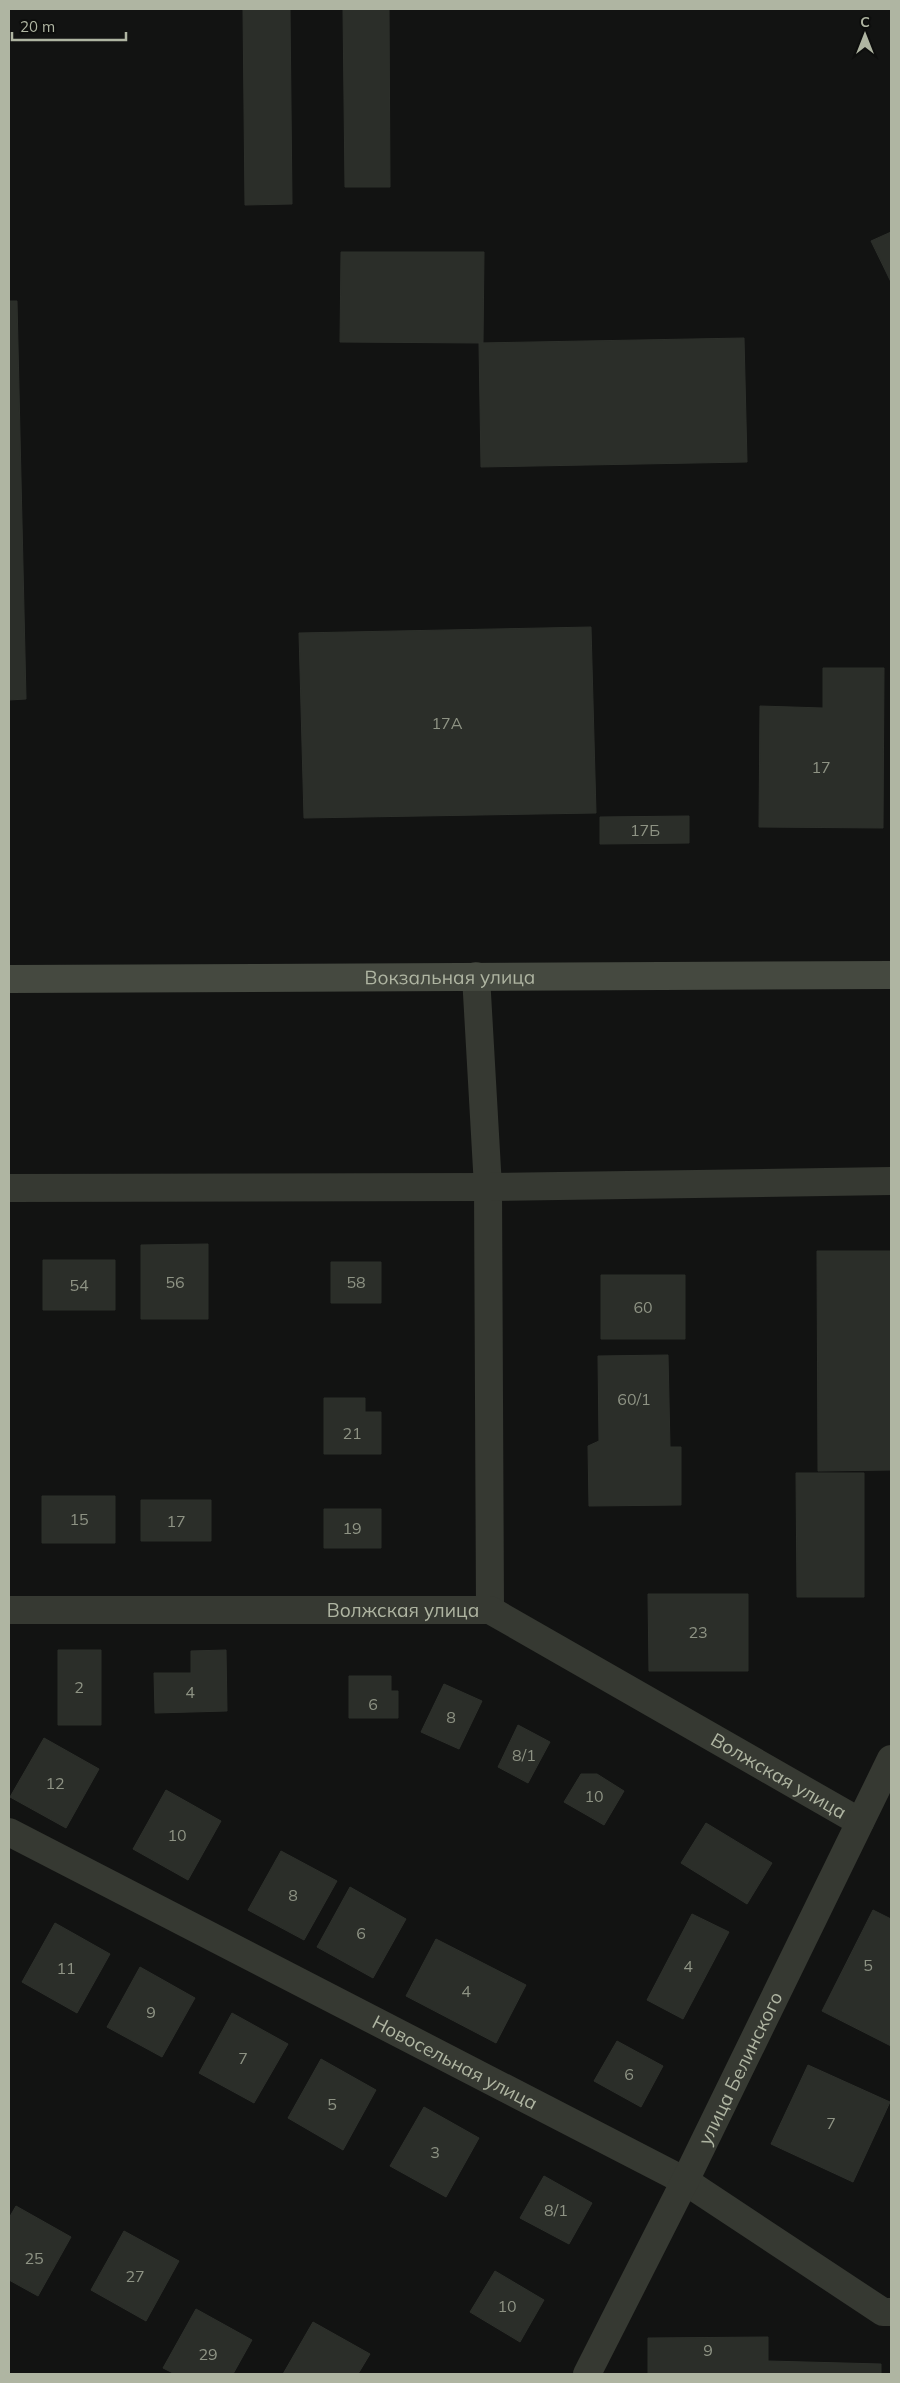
<svg xmlns="http://www.w3.org/2000/svg" width="900" height="2383" font-family="Mulish,sans-serif">
	<style>
		.building { fill: #2b2e29; stroke: #2d302b }
		.lines { fill: none; stroke-linecap: round; stroke-linejoin: round }
		.minor { stroke: #363932; stroke-width: 28 }
		.secondary { stroke: #454940; stroke-width: 28 }
		.labels { text-anchor: middle; dominant-baseline: central; stroke-width: 5; stroke-linejoin: round; paint-order: stroke }
		.number-label { font-size: 16px; fill: #8e9384 }
		.street-label { font-size: 19px; fill: #afb5a2; stroke: #0d0e0d }
	</style>
	<rect width="100%" height="100%" fill="#121312"/>
	<path class="building" d="M243,9H290L292,204L245,205Z
		M343,9H389L390,187H345Z
		M891,232V282L871,241Z
		M341,252H484L483,343L340,342Z
		M9,301H17L26,699L9,700Z
		M744,338L747,462L481,467L479,343Z
		M591,627L596,813L304,818L299,633Z
		M823,668H884L883,828L759,827L760,706L823,708Z
		M689,816V843L600,844V817Z
		M208,1244V1319H141V1245Z
		M817,1251H891V1470L818,1471Z
		M43,1260H115V1310H43Z
		M331,1262H381V1303H331Z
		M601,1275H685V1339H601Z
		M668,1355L670,1447H681V1505L589,1506L588,1446L599,1441L598,1356Z
		M324,1398H365V1412H381V1454H324Z
		M796,1473H864V1597H797Z
		M42,1496H115V1543H42Z
		M141,1500H211V1541H141Z
		M324,1509H381V1548H324Z
		M648,1594H748V1671H649Z
		M58,1650H101V1725H58Z
		M226,1650L227,1711L155,1713L154,1673H191V1651Z
		M349,1676H391V1691H398V1718H349Z
		M444,1684L482,1701L459,1749L421,1732Z
		M518,1725L550,1742L528,1783L498,1767Z
		M44,1738L99,1769L66,1828L10,1797Z
		M581,1774H597L624,1791L604,1825L564,1802Z
		M166,1790L221,1821L188,1880L133,1849Z
		M706,1823L772,1863L747,1904L681,1863Z
		M281,1851L337,1881L304,1940L248,1910Z
		M350,1887L406,1919L373,1978L317,1947Z
		M873,1910L891,1919V2046L822,2011Z
		M692,1914L729,1932L683,2019L647,2000Z
		M55,1923L110,1954L77,2013L22,1982Z
		M436,1939L526,1985L496,2043L406,1996Z
		M140,1967L195,1998L162,2057L107,2027Z
		M232,2013L288,2044L254,2103L199,2073Z
		M617,2041L663,2066L641,2107L594,2081Z
		M321,2059L376,2090L343,2150L288,2118Z
		M808,2065L890,2102L853,2182L771,2144Z
		M424,2107L479,2138L446,2197L390,2166Z
		M544,2176L592,2203L569,2244L520,2218Z
		M16,2206L71,2237L38,2296L9,2280V2218Z
		M124,2231L179,2261L146,2321L91,2290Z
		M495,2271L544,2300L520,2342L470,2312Z
		M196,2309L252,2340L233,2374H175L163,2368Z
		M313,2322L370,2354L358,2374H283Z
		M768,2337V2361L881,2364V2374H648V2338Z"/>
	<g class="lines">
		<g class="minor">
			<path d="M476,976L488,1187L490,1610"/>
			<path d="M9,1188L488,1187L891,1181"/>
			<path id="s1" d="M9,1610H490L860,1822"/>
			<path id="s2" d="M9,1832L685,2181L883,2312H891"/>
			<path id="s3" d="M587,2374L685,2181L891,1759"/>
		</g>
		<path class="secondary" id="s4" d="M9,979L891,975"/>
	</g>
	<g class="labels">
		<g class="number-label">
			<text x="447" y="723">17А</text>
			<text x="821" y="767">17</text>
			<text x="645" y="830">17Б</text>
			<text x="175" y="1282">56</text>
			<text x="356" y="1282">58</text>
			<text x="79" y="1285">54</text>
			<text x="643" y="1307">60</text>
			<text x="634" y="1399">60/1</text>
			<text x="352" y="1433">21</text>
			<text x="79" y="1519">15</text>
			<text x="176" y="1521">17</text>
			<text x="352" y="1528">19</text>
			<text x="698" y="1632">23</text>
			<text x="79" y="1687">2</text>
			<text x="190" y="1692">4</text>
			<text x="373" y="1704">6</text>
			<text x="451" y="1717">8</text>
			<text x="524" y="1755">8/1</text>
			<text x="55" y="1783">12</text>
			<text x="594" y="1796">10</text>
			<text x="177" y="1835">10</text>
			<text x="293" y="1895">8</text>
			<text x="361" y="1933">6</text>
			<text x="868" y="1965">5</text>
			<text x="688" y="1966">4</text>
			<text x="66" y="1968">11</text>
			<text x="466" y="1991">4</text>
			<text x="151" y="2012">9</text>
			<text x="243" y="2058">7</text>
			<text x="629" y="2074">6</text>
			<text x="332" y="2104">5</text>
			<text x="831" y="2123">7</text>
			<text x="435" y="2152">3</text>
			<text x="556" y="2210">8/1</text>
			<text x="34" y="2258">25</text>
			<text x="135" y="2276">27</text>
			<text x="507" y="2306">10</text>
			<text x="708" y="2350">9</text>
			<text x="208" y="2354">29</text>
		</g>
		<g class="street-label">
			<text stroke="none"><textPath href="#s4" startOffset="441">Вокзальная улица</textPath></text>
			<text stroke="none"><textPath href="#s1" startOffset="394">Волжская улица</textPath></text>
			<text stroke="none"><textPath href="#s1" startOffset="814">Волжская улица</textPath></text>
			<text stroke="none"><textPath href="#s2" startOffset="502">Новосельная улица</textPath></text>
			<text stroke="none"><textPath href="#s3" startOffset="342">улица Белинского</textPath></text>
		</g>
	</g>
	<rect width="900" height="2383" fill="none" stroke="#afb5a2" stroke-width="20"/>
	<g transform="translate(865 35)" stroke="#0d0e0d" stroke-width="4" paint-order="stroke">
	<path d="M0-4L9 19L0 12L-9 19Z" fill="#afb5a2"/>
	<text y="-8" font-size="14" font-weight="bold" text-anchor="middle" fill="#afb5a2">С</text>
	</g>
	<path d="M12 32v8h114v-8" fill="none" stroke="#afb5a2" stroke-width="2.5"/>
	<text x="20" y="32" font-size="15" fill="#afb5a2" stroke="#0d0e0d" stroke-width="4" paint-order="stroke">20 m</text>
</svg>
